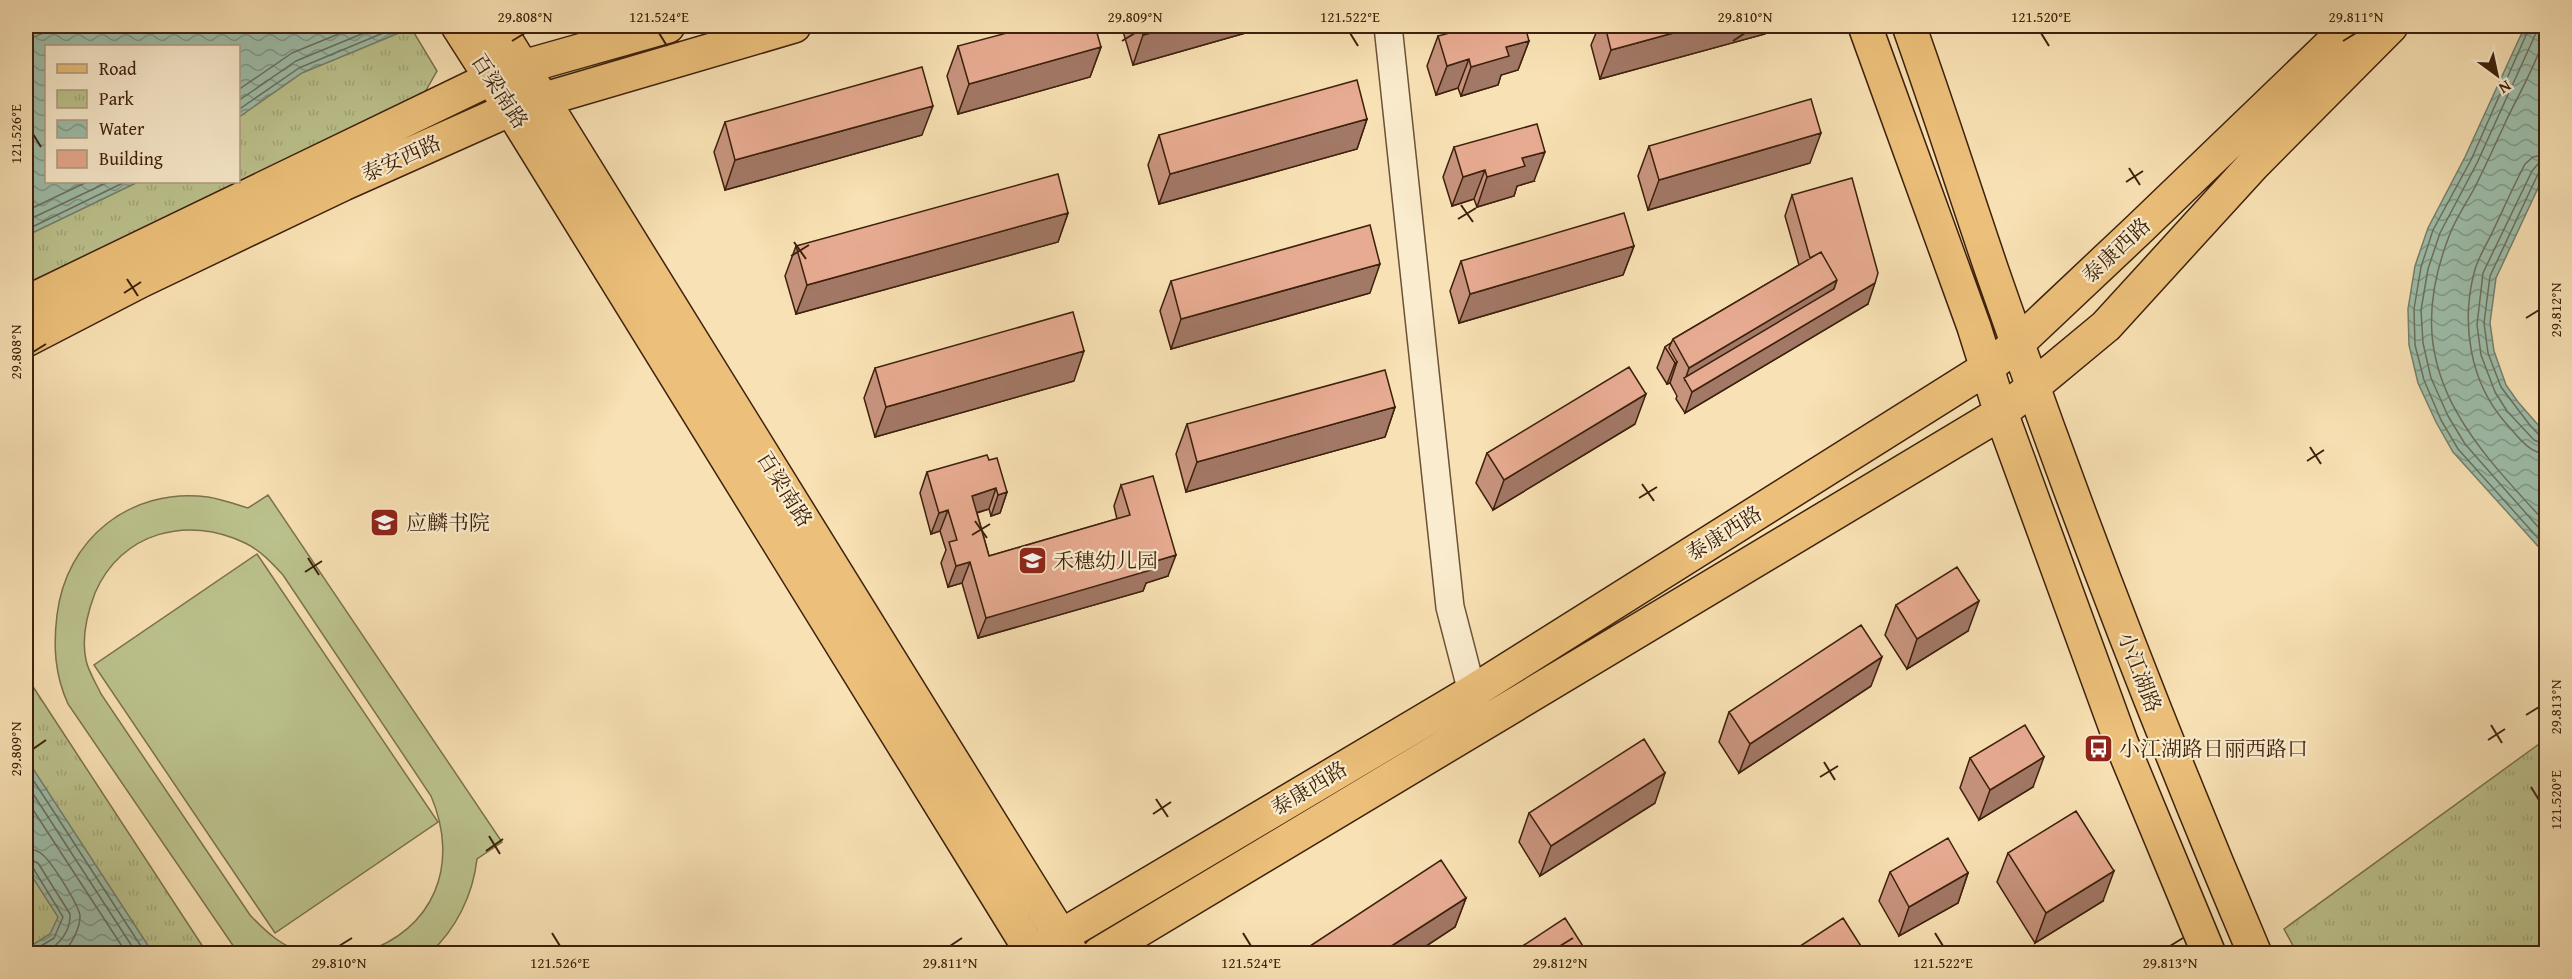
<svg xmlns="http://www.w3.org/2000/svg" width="2572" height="979" font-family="'Gentium Book Plus','Noto Serif SC',serif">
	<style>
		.park { fill: url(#park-tufts); stroke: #7c724d; stroke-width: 1.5; fill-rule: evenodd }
		.pitch { fill: #bcc38e; stroke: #7c724d; stroke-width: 1.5 }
		.water { fill: url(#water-waves); stroke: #777f6b; stroke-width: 1.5 }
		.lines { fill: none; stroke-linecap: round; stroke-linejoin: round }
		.shore { stroke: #6d705c; stroke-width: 1.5 }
		.minor-casing { stroke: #6c5136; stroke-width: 30 }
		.major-casing { stroke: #3d210c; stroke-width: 36 }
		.minor { stroke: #faecce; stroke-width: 27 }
		.major { stroke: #ecc07a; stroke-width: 33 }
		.wall { fill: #c7937d; stroke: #3d210c; stroke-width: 1.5 }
		.shaded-wall { fill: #a27866; stroke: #3d210c; stroke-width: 1.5 }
		.building { fill: #e7ab91; stroke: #3d210c; stroke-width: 1.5 }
		.ticks { fill: none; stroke: #3d210c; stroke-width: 2 }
		.labels { text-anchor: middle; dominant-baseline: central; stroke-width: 4.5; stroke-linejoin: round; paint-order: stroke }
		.street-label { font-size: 21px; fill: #3d210c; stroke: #faecce }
		.poi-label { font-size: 21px; fill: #3d210c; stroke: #faecce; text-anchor: start }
		.neatline { fill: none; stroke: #3d210c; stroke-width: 2 }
		.ticks-label { font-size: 15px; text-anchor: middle; fill: #3d210c }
	</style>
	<defs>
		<pattern id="park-tufts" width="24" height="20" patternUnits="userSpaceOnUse" patternTransform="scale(1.5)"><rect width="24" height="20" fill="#bcc38e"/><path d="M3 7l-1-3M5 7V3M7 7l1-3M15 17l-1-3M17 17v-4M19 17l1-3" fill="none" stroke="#a2a779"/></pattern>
		<pattern id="water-waves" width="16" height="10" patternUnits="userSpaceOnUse" patternTransform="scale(1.5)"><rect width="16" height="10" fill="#9dbeab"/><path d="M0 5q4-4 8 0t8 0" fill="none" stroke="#819a8a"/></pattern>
	</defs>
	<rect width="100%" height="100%" fill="#f8e1b4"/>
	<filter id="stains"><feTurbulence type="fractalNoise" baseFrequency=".00333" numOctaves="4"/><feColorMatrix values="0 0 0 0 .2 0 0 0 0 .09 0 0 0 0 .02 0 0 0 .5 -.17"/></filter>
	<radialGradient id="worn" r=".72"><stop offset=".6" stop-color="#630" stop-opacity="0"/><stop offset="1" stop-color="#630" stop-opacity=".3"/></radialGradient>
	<path class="park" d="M26,26H410L437,71L425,92L402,108L26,296ZM46,46H238V182H46Z
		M26,676L207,953H36L26,937Z
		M2546,739V953H2297L2284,929Z"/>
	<path class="pitch" d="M268,495L502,842L477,859C473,895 456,929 430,953H362C435,930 460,864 431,796L283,575C272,563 260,550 245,543C188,515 121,532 95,593C87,614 81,637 86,660C88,671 96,683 101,694L250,915C265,931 284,949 307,953H242L234,947L68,704C55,675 53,647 57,615C66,539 130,487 208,497C221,499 235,504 248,508Z
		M257,554L438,822L275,933L94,665Z"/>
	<path class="water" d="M61,26H416L302,73L239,117L238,46H46V182H138L26,236V40Z
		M2525,26H2546V171L2496,278L2490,323L2494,351L2506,385L2518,402L2546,434V555L2453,452L2436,422L2418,383L2409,345L2408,309L2415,266L2428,228L2465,157Z
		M26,758L153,953H26V949L50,934L58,917L26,867Z"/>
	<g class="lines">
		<path class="shore" d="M2530,26L2471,160L2433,230L2421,267L2414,309L2415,345L2424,380L2441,420L2458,449L2546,547
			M2538,26L2536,33L2477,163L2440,233L2428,269L2421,310L2423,343L2431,378L2448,416L2465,444L2546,536
			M2546,30C2541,55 2518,96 2506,121C2496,143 2486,165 2475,187C2466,204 2454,221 2448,239C2400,366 2464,435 2546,523
			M238,90L292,53L358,26
			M238,101L296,61L381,26
			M238,110L299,68L400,26
			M2546,154L2533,157L2525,164C2513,187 2502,212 2491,235C2485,247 2477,260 2474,273C2461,324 2470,381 2504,421C2516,434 2528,453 2546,454
			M2546,163L2538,164L2532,171L2483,273L2477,325L2481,355L2495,392L2507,411L2534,440L2546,445
			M2546,170L2538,174L2490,276L2484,323L2488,353L2501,387L2529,424L2540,436L2546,437
			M26,211L87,182
			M26,221L108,182
			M26,230L125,182
			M26,769L146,954
			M26,783L137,954
			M26,799L127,954
			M26,849C32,849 38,850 43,855C52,863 79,905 80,916C80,929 71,946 61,954
			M26,858L38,863L70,914C71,933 58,945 44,954
			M26,865L33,868L63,917L54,938L28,954"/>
		<defs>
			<path id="minor" d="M1388,26L1450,607L1472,692"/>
			<path id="major" d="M458,26L511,109L1033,954
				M497,26L1072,954
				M1865,26L1974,327L2001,413L2121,742L2209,954
				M1909,26C1938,107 1964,189 1992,271C2072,501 2159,729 2255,954
				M26,303L492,78L523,67L668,26
				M26,340L140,281L343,184L511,109L794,26
				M1031,954L1472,692L1987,368L2018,343L2140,228L2350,26
				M1099,954L2001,413L2106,326L2253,165L2391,26"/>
		</defs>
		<use href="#minor" class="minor-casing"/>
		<use href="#major" class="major-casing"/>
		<use href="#minor" class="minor"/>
		<use href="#major" class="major"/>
	</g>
	<path class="wall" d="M1123,26H1270L1133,65L1122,28Z
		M1599,26H1768L1765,34L1600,79L1591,45Z
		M1438,36L1529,41L1518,70L1501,75L1498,85L1461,96L1458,88L1436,95L1427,66Z
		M958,46L1101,47L1090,77L958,114L947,76Z
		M1367,119L1357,149L1159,204L1148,165L1159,135Z
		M725,122L922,135L725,190L714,152Z
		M1649,146L1810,163L1648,210L1638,176Z
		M1454,147L1534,181L1517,186L1514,196L1477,207L1474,199L1452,206L1443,177Z
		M1792,195L1868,304L1685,413L1676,399L1677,396L1670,383L1667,384L1657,368L1665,347L1671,343L1673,339L1799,265L1785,216Z
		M1068,213L1058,242L796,314L785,276L796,246Z
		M1634,246L1623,275L1459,323L1450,291L1461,261Z
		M1171,281L1370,293L1171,349L1160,311Z
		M875,368L1074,381L875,437L864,398Z
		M1395,407L1385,437L1186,492L1176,454L1187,424Z
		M1635,424L1493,510L1476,483L1487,453Z
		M989,460L1007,492L1000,513L991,516L989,509L977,513L989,556L1117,519L1114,506L1121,485L1168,576L1146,583L1143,591L978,638L962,583L948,587L941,563L946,550L940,531L931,534L920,493L927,472Z
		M1896,605L1968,631L1907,669L1885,635Z
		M1871,686L1739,773L1719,742L1729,712Z
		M1970,758L2033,787L1979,820L1960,788Z
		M1655,803L1540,876L1519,842L1529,813Z
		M2008,853L2103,901L2035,943L1997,882Z
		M1890,872L1968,873L1958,903L1899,936L1879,901Z
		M1466,898L1455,927L1414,954H1305L1307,948Z"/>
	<path class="shaded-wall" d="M1177,26H1270L1133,65L1143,35Z
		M1699,26H1768L1765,34L1600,79L1611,50Z
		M1529,41L1518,70L1501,75L1498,85L1461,96L1471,67L1506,47Z
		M1101,47L1090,77L958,114L969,84Z
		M1469,59L1458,88L1436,95L1447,66Z
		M933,106L922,135L725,190L735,160Z
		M1367,119L1357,149L1159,204L1170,174Z
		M1821,133L1810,163L1648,210L1659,180Z
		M1545,152L1534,181L1517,186L1514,196L1477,207L1487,177L1522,158Z
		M1485,170L1474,199L1452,206L1463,177Z
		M1068,213L1058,242L796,314L807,285Z
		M1634,246L1623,275L1459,323L1470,294Z
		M1380,264L1370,293L1171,349L1181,319Z
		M1837,280L1827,310L1685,380L1689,368Z
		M1875,283L1868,304L1685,413L1692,392Z
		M1084,351L1074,381L875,437L886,407Z
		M1677,362L1670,383L1667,384L1675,363Z
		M1646,394L1635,424L1493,510L1504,480Z
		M1395,407L1385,437L1186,492L1197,462Z
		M996,488L989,509L964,516L972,496Z
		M1007,492L1000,513L991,516L998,495Z
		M948,510L940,531L931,534L939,513Z
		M1176,555L1168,576L1146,583L1143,591L978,638L986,618L1149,563Z
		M970,562L962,583L948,587L956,566Z
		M1979,601L1968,631L1907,669L1917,639Z
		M1882,657L1871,686L1739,773L1750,744Z
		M2044,757L2033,787L1979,820L1990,790Z
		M1665,773L1655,803L1540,876L1551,846Z
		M2114,871L2103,901L2035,943L2046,913Z
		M1968,873L1958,903L1899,936L1909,907Z
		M1466,898L1455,927L1414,954H1379Z"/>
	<path class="building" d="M1033,26H1095L1101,47L969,84L958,46Z
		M1141,26H1177L1143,35Z
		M1476,26H1525L1529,41L1506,47L1509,56L1471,67L1469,59L1447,66L1438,36Z
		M1605,26H1699L1611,50Z
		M922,67L933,106L735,160L725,122Z
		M1357,80L1367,119L1170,174L1159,135Z
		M1811,99L1821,133L1659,180L1649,146Z
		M1537,124L1545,152L1522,158L1525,166L1487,177L1485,170L1463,177L1454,147Z
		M1058,174L1068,213L807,285L796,246Z
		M1852,178L1878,273L1875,283L1692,392L1684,378L1834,289L1837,280L1821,252L1810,258L1792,195Z
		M1624,213L1634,246L1470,294L1461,261Z
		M1370,225L1380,264L1181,319L1171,281Z
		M1821,252L1837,280L1689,368L1673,339Z
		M1073,312L1084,351L886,407L875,368Z
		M1671,343L1669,348L1677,362L1675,363L1665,347Z
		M1629,367L1646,394L1504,480L1487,453Z
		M1385,370L1395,407L1197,462L1187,424Z
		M987,455L989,460L997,458L1007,492L998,495L996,488L972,496L989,556L1130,515L1121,485L1153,476L1176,555L1149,563L1151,570L986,618L970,562L956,566L949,542L957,540L948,510L939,513L927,472Z
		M1957,567L1979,601L1917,639L1896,605Z
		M1861,625L1882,657L1750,744L1729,712Z
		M2025,725L2044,757L1990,790L1970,758Z
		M1644,739L1665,773L1551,846L1529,813Z
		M2076,811L2114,871L2046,913L2008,853Z
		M1948,838L1968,873L1909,907L1890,872Z
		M1441,860L1466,898L1379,954H1311L1307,948Z
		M1565,918L1588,954H1512V953Z
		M1843,918L1866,954H1788Z"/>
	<path class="ticks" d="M659,33L667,46M1350,33L1358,46M2041,33L2049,46M512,41L525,33M1122,41L1135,33M1733,41L1745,33M2343,41L2356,33M33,134L41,147M2129,168L2140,185M2126,182L2143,171M1461,205L1473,222M1458,219L1476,208M794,242L806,259M791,256L809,245M127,279L138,296M124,293L141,282M2526,318L2539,310M33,352L46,344M2310,447L2321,464M2307,461L2324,450M1642,484L1654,501M1639,498L1657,487M975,521L987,538M972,535L990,524M308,558L319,575M305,572L322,561M2526,715L2539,707M2491,725L2502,743M2488,740L2505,729M33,749L46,740M1824,762L1835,780M1820,777L1838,766M2531,787L2539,800M1156,799L1168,817M1153,814L1171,802M489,836L500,854M486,851L503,839M552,933L560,946M1243,933L1251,946M1935,933L1943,946M339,946L352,938M950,946L962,938M1560,946L1573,938M2170,946L2183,938"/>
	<defs>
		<symbol id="school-square" viewBox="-11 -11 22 22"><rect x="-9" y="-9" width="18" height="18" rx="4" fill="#8f2418" stroke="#faecce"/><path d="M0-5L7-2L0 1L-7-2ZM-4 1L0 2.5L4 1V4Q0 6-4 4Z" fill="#fff"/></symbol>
		<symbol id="bus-square" viewBox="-11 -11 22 22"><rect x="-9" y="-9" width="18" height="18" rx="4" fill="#8f2418" stroke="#faecce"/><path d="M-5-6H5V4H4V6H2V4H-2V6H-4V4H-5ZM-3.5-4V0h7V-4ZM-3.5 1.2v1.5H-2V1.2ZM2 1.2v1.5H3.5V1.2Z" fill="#fff"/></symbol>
	</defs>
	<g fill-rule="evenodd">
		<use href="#school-square" x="368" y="506" width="33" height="33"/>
		<use href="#school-square" x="1016" y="544" width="33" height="33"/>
		<use href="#bus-square" x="2082" y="732" width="33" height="33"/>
	</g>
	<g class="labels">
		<g class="street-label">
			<text transform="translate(500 91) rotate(57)">百梁南路</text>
			<text transform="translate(401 158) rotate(-24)">泰安西路</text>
			<text transform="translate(2116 250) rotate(-43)">泰康西路</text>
			<text transform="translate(785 489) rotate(58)">百梁南路</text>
			<text transform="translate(1724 533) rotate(-32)">泰康西路</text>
			<text transform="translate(2140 672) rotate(69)">小江湖路</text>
			<text transform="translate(1309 788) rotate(-31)">泰康西路</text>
		</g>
		<g class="poi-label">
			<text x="406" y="522">应麟书院</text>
			<text x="1053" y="560">禾穗幼儿园</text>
			<text x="2119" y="748">小江湖路日丽西路口</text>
		</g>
	</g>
	<rect width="2572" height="979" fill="none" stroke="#f8e1b4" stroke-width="66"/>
	<rect x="45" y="45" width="195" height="138" fill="#faecce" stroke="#ae9b80" stroke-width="1.5"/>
	<rect x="57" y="64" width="30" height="9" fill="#ecc07a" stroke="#ae9b80" stroke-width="1.5"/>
	<text x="99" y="75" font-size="18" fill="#3d210c">Road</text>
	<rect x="57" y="90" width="30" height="18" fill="url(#park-tufts)" stroke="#ae9b80" stroke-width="1.5"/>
	<text x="99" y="105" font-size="18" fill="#3d210c">Park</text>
	<rect x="57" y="120" width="30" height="18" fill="url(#water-waves)" stroke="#ae9b80" stroke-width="1.5"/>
	<text x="99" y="135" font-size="18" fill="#3d210c">Water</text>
	<rect x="57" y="150" width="30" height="18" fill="#e7ab91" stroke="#ae9b80" stroke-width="1.5"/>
	<text x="99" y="165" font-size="18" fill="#3d210c">Building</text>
	<g transform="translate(2497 75) rotate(147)" stroke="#faecce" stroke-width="4.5" paint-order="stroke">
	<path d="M0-4.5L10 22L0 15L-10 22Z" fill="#3d210c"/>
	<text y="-9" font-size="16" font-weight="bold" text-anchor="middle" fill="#3d210c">N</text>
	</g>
	<rect x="33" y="33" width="2506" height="913" class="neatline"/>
	<g class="ticks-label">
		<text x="525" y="22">29.808°N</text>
		<text x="659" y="22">121.524°E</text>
		<text x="1135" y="22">29.809°N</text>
		<text x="1350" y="22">121.522°E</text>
		<text x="1745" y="22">29.810°N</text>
		<text x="2041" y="22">121.520°E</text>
		<text x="2356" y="22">29.811°N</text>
		<text transform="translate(16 134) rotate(-90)" y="5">121.526°E</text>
		<text transform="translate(2556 310) rotate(-90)" y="5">29.812°N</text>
		<text transform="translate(16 352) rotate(-90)" y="5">29.808°N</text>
		<text transform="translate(2556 707) rotate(-90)" y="5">29.813°N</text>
		<text transform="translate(16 749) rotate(-90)" y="5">29.809°N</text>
		<text transform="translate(2556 800) rotate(-90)" y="5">121.520°E</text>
		<text x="339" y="968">29.810°N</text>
		<text x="560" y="968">121.526°E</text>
		<text x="950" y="968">29.811°N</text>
		<text x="1251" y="968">121.524°E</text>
		<text x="1560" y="968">29.812°N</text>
		<text x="1943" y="968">121.522°E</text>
		<text x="2170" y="968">29.813°N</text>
	</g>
	<rect width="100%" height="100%" filter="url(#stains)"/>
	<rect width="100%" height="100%" fill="url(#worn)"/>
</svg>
